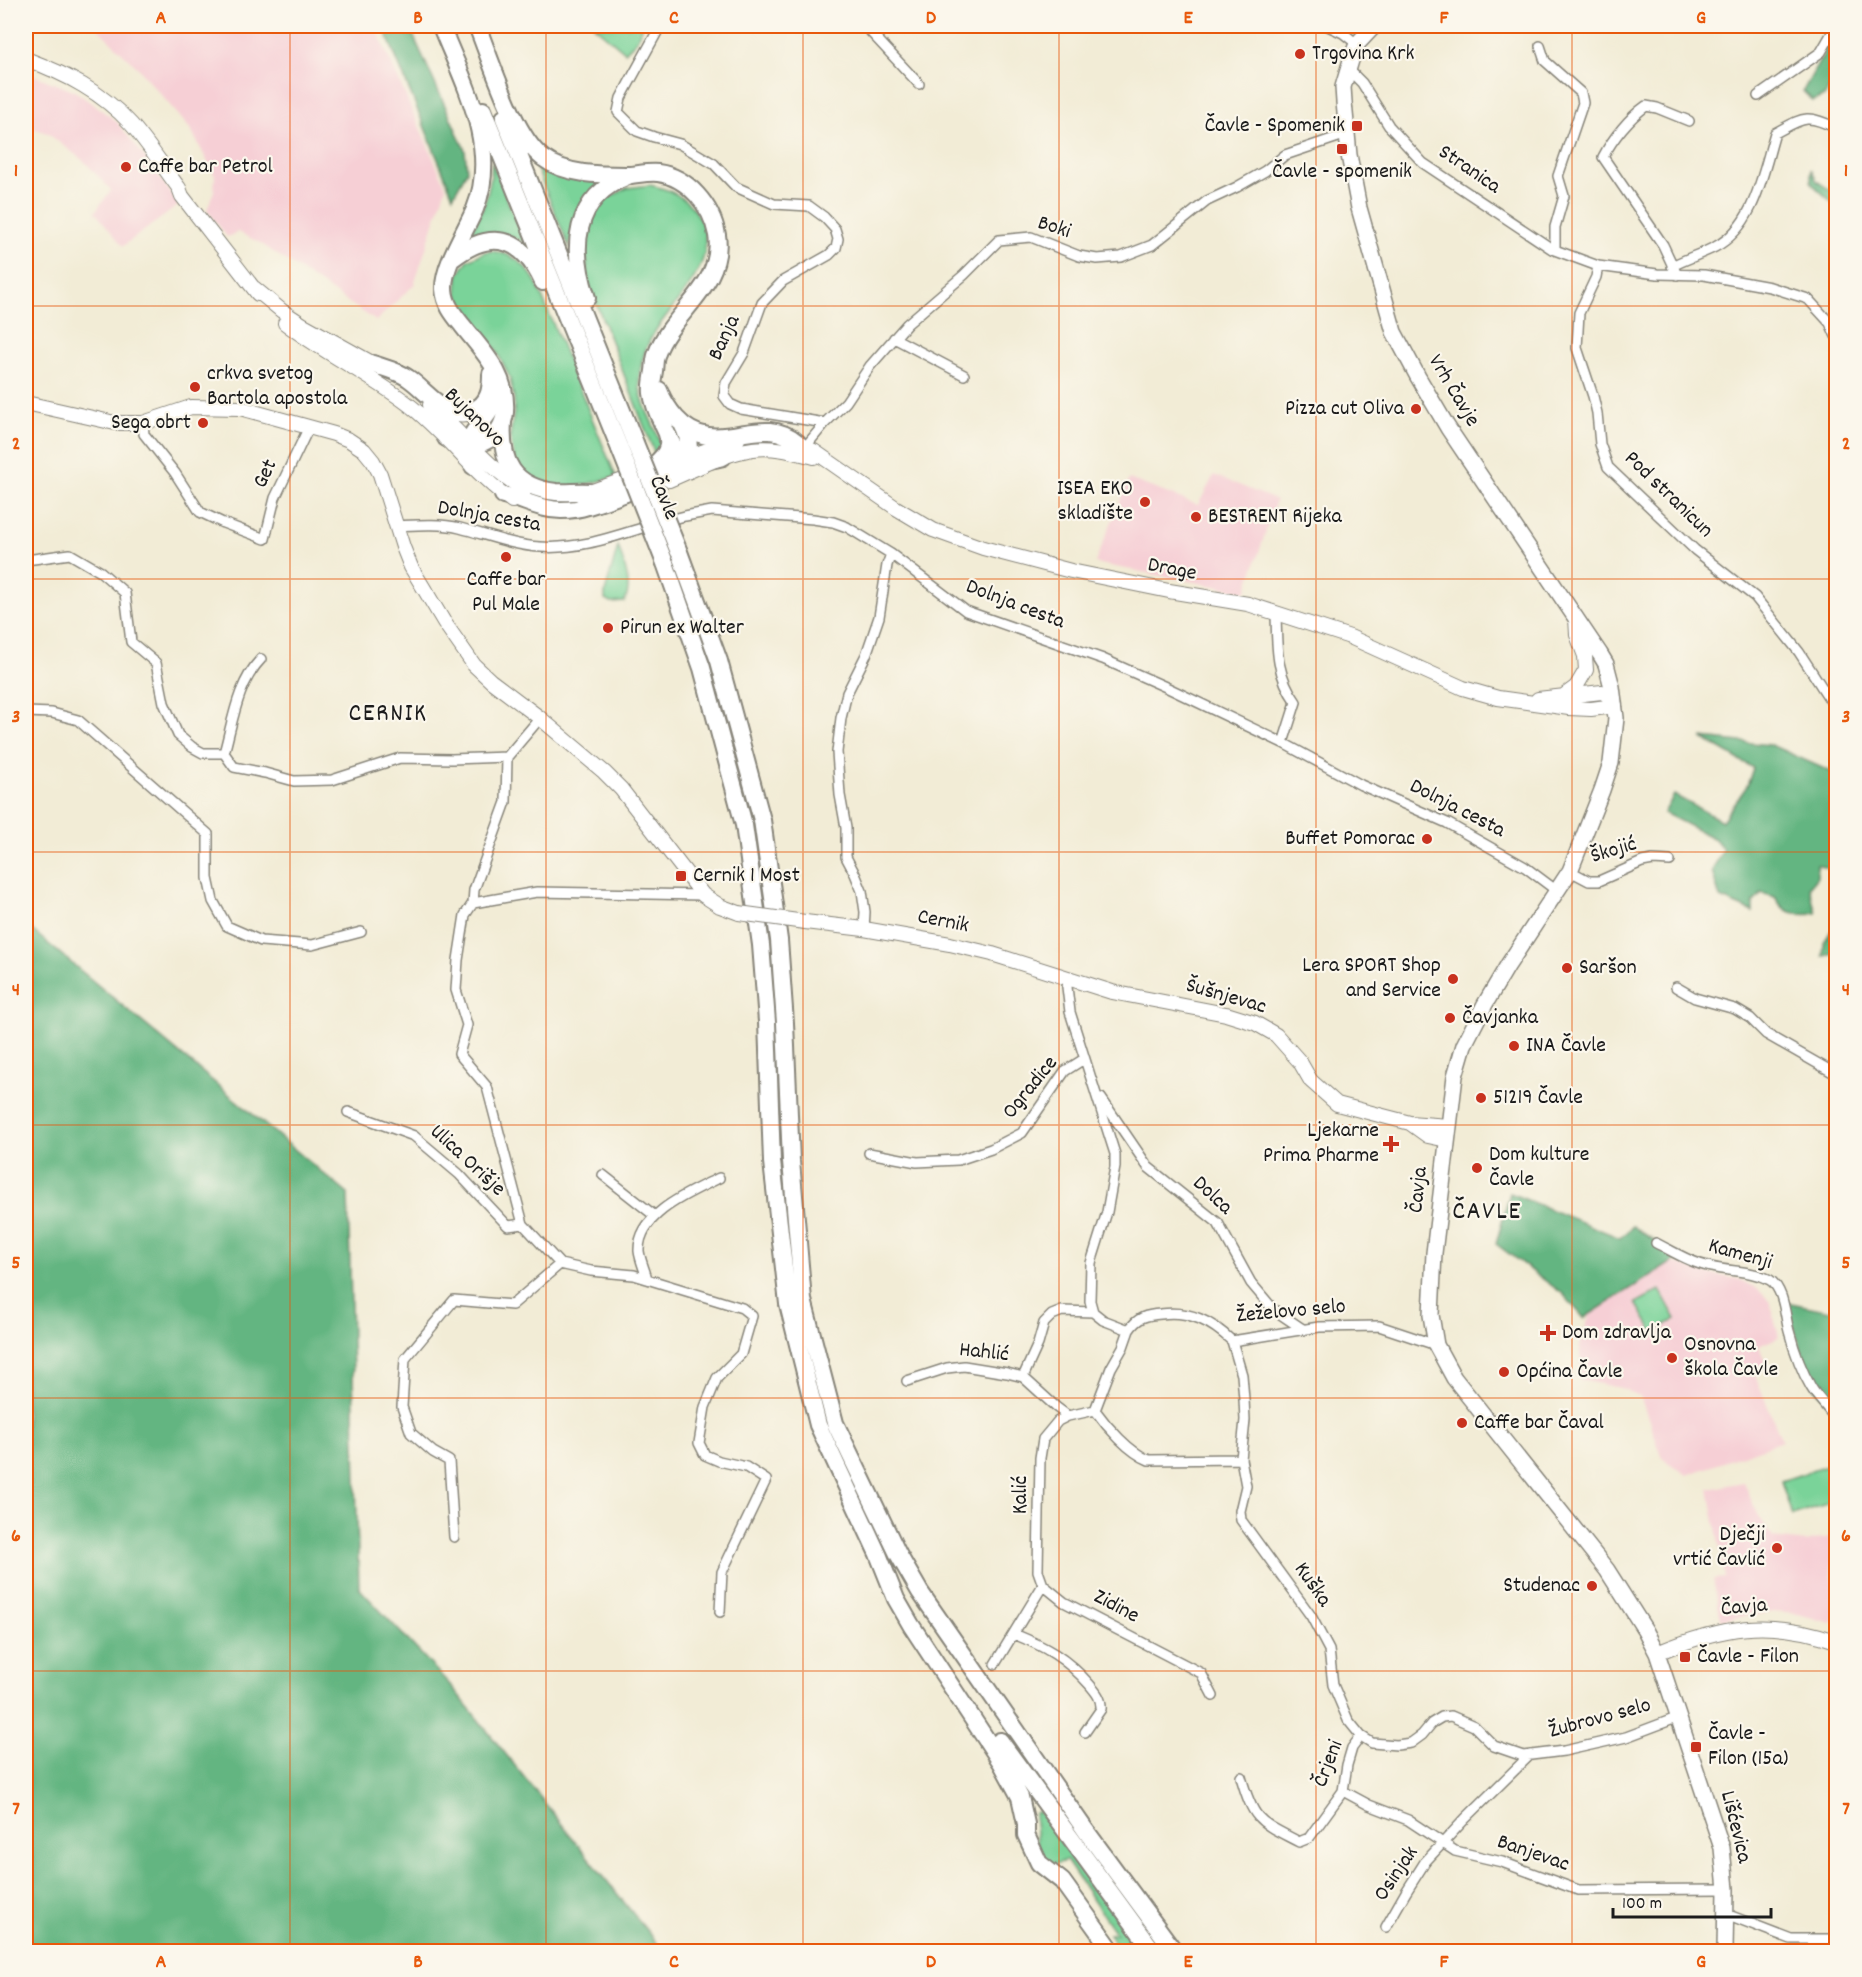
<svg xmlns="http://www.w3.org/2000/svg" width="1862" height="1977" font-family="Dekko,sans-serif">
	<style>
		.built { fill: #f6cfd5 }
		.green { fill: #7ad399; stroke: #4b785a; stroke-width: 1.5 }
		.forest { fill: #63b581; stroke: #40684e; stroke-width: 1.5 }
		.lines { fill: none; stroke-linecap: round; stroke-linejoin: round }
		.street-casing { stroke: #878479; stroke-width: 12 }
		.secondary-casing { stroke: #878479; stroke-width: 16 }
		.primary-casing { stroke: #878479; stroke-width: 18 }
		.highway-casing { stroke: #878479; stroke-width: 20 }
		.street { stroke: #fff; stroke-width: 9 }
		.secondary { stroke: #fff; stroke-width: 14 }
		.primary { stroke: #fff; stroke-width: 15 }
		.highway { stroke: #fff; stroke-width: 16 }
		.secondary-bridge-casing { stroke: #878479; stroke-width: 16; stroke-linecap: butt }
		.highway-bridge-casing { stroke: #878479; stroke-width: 20; stroke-linecap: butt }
		.secondary-bridge { stroke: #fff; stroke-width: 14 }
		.highway-bridge { stroke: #fff; stroke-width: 16 }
		.grid { fill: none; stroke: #e8590c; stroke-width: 1.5; stroke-opacity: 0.55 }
		.poi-dot { fill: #c8321e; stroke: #fbf7ec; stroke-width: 2 }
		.labels { text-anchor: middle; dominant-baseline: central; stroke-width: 4.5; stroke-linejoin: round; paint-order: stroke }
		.poi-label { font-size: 22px; fill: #1c1c1c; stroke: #fbf7ec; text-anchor: start }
		.street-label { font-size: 22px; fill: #1c1c1c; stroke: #fbf7ec }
		.quarter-label { font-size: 26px; letter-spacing: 1.5px; fill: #1c1c1c; stroke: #fbf7ec }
		.neatline { fill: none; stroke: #e8590c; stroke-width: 2 }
		.grid-label { font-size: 20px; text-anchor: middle; font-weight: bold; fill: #e8590c }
	</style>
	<rect width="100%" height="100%" fill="#fbf7ec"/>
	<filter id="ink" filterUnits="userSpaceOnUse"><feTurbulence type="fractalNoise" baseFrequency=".0167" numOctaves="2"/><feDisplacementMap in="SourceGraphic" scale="12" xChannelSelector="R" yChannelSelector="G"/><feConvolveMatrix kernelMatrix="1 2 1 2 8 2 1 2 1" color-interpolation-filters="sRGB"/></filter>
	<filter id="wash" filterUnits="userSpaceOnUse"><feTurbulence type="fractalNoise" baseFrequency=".008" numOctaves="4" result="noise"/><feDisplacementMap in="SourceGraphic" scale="24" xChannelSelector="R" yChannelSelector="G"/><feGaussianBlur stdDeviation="1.35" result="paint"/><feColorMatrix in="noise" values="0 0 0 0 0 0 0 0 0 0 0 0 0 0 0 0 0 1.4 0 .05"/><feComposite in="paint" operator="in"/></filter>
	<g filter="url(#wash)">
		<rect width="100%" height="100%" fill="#f2ecd6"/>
		<path class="built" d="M95,26H375L446,187L414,285L376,321L260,243L238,232L227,237L207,210L214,191L215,176L191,130L138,68Z
			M26,72L76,92L116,121L151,165L179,205L123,246L95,212L111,190L85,162L47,133L26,126Z
			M1214,475L1276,500L1246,592L1095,563L1129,479L1198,505Z
			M1672,1262L1709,1274L1738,1279L1755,1287L1770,1301L1779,1337L1759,1346L1768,1369L1755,1375L1782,1441L1687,1475L1663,1459L1640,1396L1621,1388L1580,1380V1345L1589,1316Z
			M1743,1482L1763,1525L1774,1538L1805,1542L1835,1536L1831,1573L1836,1593V1618L1832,1623L1798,1614L1774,1612L1721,1620L1713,1579L1725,1578L1709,1489Z"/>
		<path class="green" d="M594,26H642L637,40L625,52Z
			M532,157L605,181L575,218L569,247Z
			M492,162L525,243C505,233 490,230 468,237C483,210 491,193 492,162Z
			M650,185C669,189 685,196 696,212C727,259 676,297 654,333C647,344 642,359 640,372C636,398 652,418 660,442V447L656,457L588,282L585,243L592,218L599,207L608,198L627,188Z
			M492,251C514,254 525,264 536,282L616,477L579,486H559L531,479L515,463L510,437L514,411V398L510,378L496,350L464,308L457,293L458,275L468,260L485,252Z
			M618,546C623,561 634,587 624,602L611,603L605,600V592Z
			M1660,1290L1676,1319L1653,1332L1636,1303Z
			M1836,1463V1501L1792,1515L1781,1481Z
			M1038,1811L1142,1951H1121L1109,1934H1116L1066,1860C1052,1867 1049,1864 1038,1853L1034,1813Z"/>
		<path class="forest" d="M383,26H409L465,150L467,171L453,196Z
			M1827,26H1836L1833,36L1836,51V82L1831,84L1825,96L1813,101L1803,91L1823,55L1824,28Z
			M1811,169L1817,181L1836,194V206L1811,183Z
			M1702,738L1771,745L1836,774V871L1817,864V877L1809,887L1816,913C1796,914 1786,916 1775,897L1762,893L1753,903V912L1720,898L1712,871L1723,849L1715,839L1664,813L1674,795L1722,821L1747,786L1753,768Z
			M26,925L348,1194L359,1588L453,1688L663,1951H26Z
			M1831,931L1836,932V954L1823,956L1824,942Z
			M1510,1193L1620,1238L1633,1226L1679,1258L1584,1318L1563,1294L1496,1244Z
			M1786,1302L1836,1312V1414L1812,1383Z"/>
	</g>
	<g filter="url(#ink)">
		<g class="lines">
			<defs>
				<path id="street" d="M658,26L657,32L629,83L621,98L618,112L637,131L654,137L680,144L714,164L736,187L774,204L809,206L824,217L835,229L838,239L836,248L829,255L783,281L762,303L744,353L726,383L724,396L730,404L741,409L825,423
					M865,26L919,84
					M1228,26H1234
					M1328,26L1343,33L1357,44
					M1540,46L1545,61L1581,93L1583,103L1558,176L1564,196L1555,227V250
					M1348,69L1362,83L1389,126L1423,163L1552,249L1598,266L1657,274L1704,275L1770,287L1808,299L1830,323L1836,336
					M1758,96L1821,52L1836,26
					M1598,266L1596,277L1579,313L1577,348L1593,396L1597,413L1600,444L1608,467L1695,550L1755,597L1799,652L1836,709
					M1672,266C1686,259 1701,254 1715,247C1755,226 1763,172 1775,133C1803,118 1806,113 1836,128
					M1677,275L1663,245L1603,157C1613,138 1629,118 1646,106L1657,108L1689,121
					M894,338L964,375
					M143,423L144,434L175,473L200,512L223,523L265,539L275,498L309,427
					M806,446L825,423L846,402L870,366L907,324L964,275L999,240L1031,237L1079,256L1097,259L1121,257L1152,245L1207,201L1237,187L1265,171L1285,155L1347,134
					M665,521L685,516L712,511L813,519L833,522L847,527L891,554L966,611L1103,659L1168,688L1283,743L1361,785L1447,823L1525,867L1557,891
					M396,526C417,525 439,523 460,528C487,535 512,545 540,547C579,550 615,536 652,525
					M26,560L70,554L101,572L125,593L131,642L156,663L164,703L178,735L192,747L203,753H224
					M1276,612C1277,647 1275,673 1296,702L1283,743
					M261,659C237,684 233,721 224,753L234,767L265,773L294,781L332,780L400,758L452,759L507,757
					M26,712L52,713L78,720L208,834V878L213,901L227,926L261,941L312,945L361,932
					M1570,871L1589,881H1599L1642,862L1653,860L1670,861
					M703,895L537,892L473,903L465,915L458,960L456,990L467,1025L459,1054L487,1087L523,1224L560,1264L591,1271L634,1275L742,1308L752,1316L741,1354L717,1378L705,1407L699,1443L705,1455L719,1461L746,1467L766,1480L722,1572L720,1612
					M473,903L474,890L506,802L507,757L540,718
					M864,929L865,912L862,891L855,874L846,857V828L840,795L837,752L841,718L847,693L866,655L879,617L887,565L891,554
					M1069,979L1067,987L1070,1012L1115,1154V1167L1107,1212L1091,1263L1090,1301L1093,1312L1103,1320L1129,1330C1138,1317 1146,1315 1161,1314C1190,1310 1212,1322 1232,1341L1319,1327L1379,1326L1436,1345
					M1676,987L1695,998L1735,1009L1750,1018L1766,1034L1836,1074
					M1101,1098L1148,1167L1218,1223L1251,1283L1273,1309L1304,1330
					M348,1112L414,1136L459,1174L508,1226L523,1224
					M869,1153L917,1162L958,1160L991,1149L1022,1133L1065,1071L1084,1059
					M603,1175L655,1216
					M1656,1243C1674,1252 1691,1263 1711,1267C1730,1272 1752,1270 1770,1280C1784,1289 1785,1316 1789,1331C1794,1350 1801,1370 1811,1387C1818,1399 1829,1408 1836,1420
					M647,1279C645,1270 640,1260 639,1251C638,1213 691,1192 719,1178
					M1129,1330L1123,1347L1111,1368L1095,1410L1068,1416L1058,1421L1043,1439L1040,1458L1038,1571L1043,1585L1064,1602L1201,1673L1213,1696
					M1232,1341L1242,1375L1244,1399L1245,1420L1241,1459L1246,1486L1240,1511L1241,1520L1311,1616L1329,1650L1333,1685L1348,1720L1361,1736L1372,1743L1397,1745L1411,1743L1422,1735L1432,1723L1442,1717L1451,1716L1474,1726L1494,1746L1523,1756L1564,1751L1626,1737L1679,1717
					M1023,1377L1038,1344L1044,1323L1052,1315L1062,1311L1093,1312
					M907,1381L947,1368L964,1366L1007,1373L1023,1377L1056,1407L1068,1416
					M1095,1410C1107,1427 1130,1453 1149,1460L1241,1459
					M454,1537L449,1461L433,1452L411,1433L402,1407L405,1359L454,1300L512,1305L560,1264
					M1014,1634C1046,1647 1066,1658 1089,1684C1096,1692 1102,1699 1101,1709L1085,1732
					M995,1664L1043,1585
					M1241,1777C1254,1822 1259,1821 1299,1842L1309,1838L1343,1791L1347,1765L1352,1748L1361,1736
					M1343,1791L1369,1805L1408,1820L1455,1851L1502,1862L1578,1890L1726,1889
					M1726,1914L1791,1939H1836
					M1386,1927L1406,1892L1425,1862L1465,1819L1530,1755"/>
				<path id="secondary" d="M26,59C66,74 102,92 131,124C149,144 163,167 179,188L182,196L258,294
					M254,288L282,311L302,324L381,368
					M285,323C324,353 369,374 408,404C446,433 473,473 512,501
					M26,403L115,423H143L191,407L240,408L334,434L349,440L364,450L373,461L380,474L403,547L411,567L444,622L474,665L491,681L540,718L604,772L621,789L703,895L720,906L739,913
					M430,405C462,433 487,468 525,490
					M790,440L814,451L896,508L933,530L983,548L1071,571L1169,591L1248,604L1350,637L1463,688L1498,698L1569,708L1591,709L1615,706
					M669,480C696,469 724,453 753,449C774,446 794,452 814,457
					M581,495L738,439
					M1565,695L1576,687L1586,670L1585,656L1577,635L1576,618
					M1538,699L1602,692L1614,699
					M805,922L864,929L950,944L992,954L1112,992L1226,1014L1255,1023L1276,1035L1300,1062L1311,1081L1337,1104L1410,1123L1448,1126
					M1410,1123L1428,1136L1447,1140
					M1657,1653C1722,1626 1769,1618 1836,1641"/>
				<path id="primary" d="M1374,26L1357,44L1352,57L1343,87L1344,102L1349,155L1359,208L1394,332L1418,377L1448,428L1600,654L1606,664L1612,687L1616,718L1611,763L1602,790L1570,871L1508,965L1485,1004L1464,1045L1455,1076L1434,1253L1431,1315L1436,1345L1454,1378L1607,1570L1645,1630L1657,1653L1722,1848L1726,1889L1725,1952"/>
				<path id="highway" d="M441,26C463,82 500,147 475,209C466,230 443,266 444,289C445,304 453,314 462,325C483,352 508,375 505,412C504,424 497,436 486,441C472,448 459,444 446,438
					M477,26C491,60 514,137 543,158C567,176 603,175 631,175C640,174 649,172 658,173C688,177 712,206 717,235C725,285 672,312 657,353C654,359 655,365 654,371C653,378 651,386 652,393C654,409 662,422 668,436C681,464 696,464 723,457
					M483,110L620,449
					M504,118L635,443
					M452,259C492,228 522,237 543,282
					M587,298C570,249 573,197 628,176
					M373,364C384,368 398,371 408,378C429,392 451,428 479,407C490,399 491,387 491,374
					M659,390C663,401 669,410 676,418C716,462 759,409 798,443
					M503,422C500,462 513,487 556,492C567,493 578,491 589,492
					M473,466C459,426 488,429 495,397
					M650,469C661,458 672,452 667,434
					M503,495C523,499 540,510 561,510C570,510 579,509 588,506C606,501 675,476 684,463C692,451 689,437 682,424
					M679,552L719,661L762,820L779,940L785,1023L791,1161L803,1300L835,1423L898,1554L920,1592L1086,1831L1175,1952
					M665,563L702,668L744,825L761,945L767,1022L772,1162L788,1304L818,1425L878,1554L896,1599L911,1625L1001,1762L1020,1797L1026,1824V1835L1039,1863L1062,1881L1113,1952
					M1000,1741L1154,1952"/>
			</defs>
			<use href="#street" class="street-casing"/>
			<use href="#secondary" class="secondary-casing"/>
			<use href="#primary" class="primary-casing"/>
			<use href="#highway" class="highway-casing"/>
			<use href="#street" class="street"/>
			<use href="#secondary" class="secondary"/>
			<use href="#primary" class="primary"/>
			<use href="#highway" class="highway"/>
			<defs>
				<path id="secondary-bridge" d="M739,913L805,922"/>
				<path id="highway-bridge" d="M635,443L679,552
					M620,449L665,563"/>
			</defs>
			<use href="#secondary-bridge" class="secondary-bridge-casing"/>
			<use href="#highway-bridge" class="highway-bridge-casing"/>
			<use href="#secondary-bridge" class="secondary-bridge"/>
			<use href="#highway-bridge" class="highway-bridge"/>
		</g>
	</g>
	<path class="grid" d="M290,26V1952M546,26V1952M803,26V1952M1059,26V1952M1316,26V1952M1572,26V1952M26,306H1836M26,579H1836M26,852H1836M26,1125H1836M26,1398H1836M26,1671H1836"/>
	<g class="poi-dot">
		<circle cx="1300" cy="54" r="6"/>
		<rect x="1351" y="120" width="12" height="12" rx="3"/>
		<rect x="1336" y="143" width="12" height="12" rx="3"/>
		<circle cx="126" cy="167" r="6"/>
		<circle cx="195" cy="387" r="6"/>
		<circle cx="1416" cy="409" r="6"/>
		<circle cx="203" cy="423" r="6"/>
		<circle cx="1145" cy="502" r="6"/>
		<circle cx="1196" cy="517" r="6"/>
		<circle cx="506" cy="557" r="6"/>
		<circle cx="608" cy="628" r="6"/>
		<circle cx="1427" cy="839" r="6"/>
		<rect x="675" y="870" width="12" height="12" rx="3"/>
		<circle cx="1567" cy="968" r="6"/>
		<circle cx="1453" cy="979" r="6"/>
		<circle cx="1450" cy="1018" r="6"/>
		<circle cx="1514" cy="1046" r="6"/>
		<circle cx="1481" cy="1098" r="6"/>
		<path d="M1388 1135h6v6h6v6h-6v6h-6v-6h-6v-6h6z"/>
		<circle cx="1477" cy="1168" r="6"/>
		<path d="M1545 1324h6v6h6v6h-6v6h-6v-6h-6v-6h6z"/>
		<circle cx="1672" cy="1358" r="6"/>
		<circle cx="1504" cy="1372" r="6"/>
		<circle cx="1462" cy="1423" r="6"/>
		<circle cx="1777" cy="1548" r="6"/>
		<circle cx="1592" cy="1586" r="6"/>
		<rect x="1679" y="1651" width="12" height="12" rx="3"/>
		<rect x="1690" y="1741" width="12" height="12" rx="3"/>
	</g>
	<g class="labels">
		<g class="poi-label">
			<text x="1312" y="54">Trgovina Krk</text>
			<text x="1345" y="126" text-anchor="end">Čavle - Spomenik</text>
			<text x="138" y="167">Caffe bar Petrol</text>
			<text x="1342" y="172" text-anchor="middle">Čavle - spomenik</text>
			<text x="207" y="374">crkva svetog<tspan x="207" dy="25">Bartola apostola</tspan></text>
			<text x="1404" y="409" text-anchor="end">Pizza cut Oliva</text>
			<text x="191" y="423" text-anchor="end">Sega obrt</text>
			<text x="1133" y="489" text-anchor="end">ISEA EKO<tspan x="1133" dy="25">skladište</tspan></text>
			<text x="1208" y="517">BESTRENT Rijeka</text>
			<text x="506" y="580" text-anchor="middle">Caffe bar<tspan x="506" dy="25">Pul Male</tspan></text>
			<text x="620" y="628">Pirun ex Walter</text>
			<text x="1415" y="839" text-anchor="end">Buffet Pomorac</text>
			<text x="693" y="876">Cernik 1 Most</text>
			<text x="1441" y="966" text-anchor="end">Lera SPORT Shop<tspan x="1441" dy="25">and Service</tspan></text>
			<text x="1579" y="968">Saršon</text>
			<text x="1462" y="1018">Čavjanka</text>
			<text x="1526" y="1046">INA Čavle</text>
			<text x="1493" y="1098">51219 Čavle</text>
			<text x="1379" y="1131" text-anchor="end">Ljekarne<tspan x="1379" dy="25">Prima Pharme</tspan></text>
			<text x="1489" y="1155">Dom kulture<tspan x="1489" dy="25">Čavle</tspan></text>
			<text x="1562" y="1333">Dom zdravlja</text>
			<text x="1684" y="1345">Osnovna<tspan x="1684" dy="25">škola Čavle</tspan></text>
			<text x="1516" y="1372">Općina Čavle</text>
			<text x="1474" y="1423">Caffe bar Čaval</text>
			<text x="1765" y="1535" text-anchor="end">Dječji<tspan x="1765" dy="25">vrtić Čavlić</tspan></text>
			<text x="1580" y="1586" text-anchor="end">Studenac</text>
			<text x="1697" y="1657">Čavle - Filon</text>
			<text x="1708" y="1734">Čavle -<tspan x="1708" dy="25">Filon (15a)</tspan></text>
		</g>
		<g class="street-label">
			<text transform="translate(1469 170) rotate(34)">Stranica</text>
			<text transform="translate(1054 228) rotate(18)">Boki</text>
			<text transform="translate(725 338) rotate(-65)">Banja</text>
			<text transform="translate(1453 391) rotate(59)">Vrh Čavje</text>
			<text transform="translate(474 418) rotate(44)">Bujanovo</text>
			<text transform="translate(266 474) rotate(-65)">Get</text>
			<text transform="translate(1668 495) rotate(44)">Pod stranicun</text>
			<text transform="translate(663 498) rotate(68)">Čavle</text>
			<text transform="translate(489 517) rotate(10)">Dolnja cesta</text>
			<text transform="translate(1172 570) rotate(11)">Drage</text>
			<text transform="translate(1015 605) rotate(21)">Dolnja cesta</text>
			<text transform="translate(1457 809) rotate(27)">Dolnja cesta</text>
			<text transform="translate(1614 851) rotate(-17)">Škojić</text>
			<text transform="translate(943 922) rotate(11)">Cernik</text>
			<text transform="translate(1226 997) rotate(16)">Šušnjevac</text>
			<text transform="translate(1031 1088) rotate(-51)">Ogradice</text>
			<text transform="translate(467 1161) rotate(43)">Ulica Orišje</text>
			<text transform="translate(1419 1190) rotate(-84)">Čavja</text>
			<text transform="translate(1212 1196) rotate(43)">Dolca</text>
			<text transform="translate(1740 1255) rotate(16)">Kamenji</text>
			<text transform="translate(1291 1312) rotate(-5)">Žeželovo selo</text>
			<text transform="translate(984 1353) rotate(6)">Hahlić</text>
			<text transform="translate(1021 1495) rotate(-90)">Kalić</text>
			<text transform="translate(1312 1585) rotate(55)">Kuška</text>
			<text transform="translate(1116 1607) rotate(28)">Zidine</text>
			<text transform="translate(1744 1608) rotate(-5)">Čavja</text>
			<text transform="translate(1600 1719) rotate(-15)">Žubrovo selo</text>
			<text transform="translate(1329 1764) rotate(-69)">Črjeni</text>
			<text transform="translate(1735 1827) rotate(76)">Lišćevica</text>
			<text transform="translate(1533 1854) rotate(19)">Banjevac</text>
			<text transform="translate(1397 1874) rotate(-56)">Osinjak</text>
		</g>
		<g class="quarter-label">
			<text x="388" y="714">CERNIK</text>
			<text x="1487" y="1212">ČAVLE</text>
		</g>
	</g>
	<rect width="1862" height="1977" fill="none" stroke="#fbf7ec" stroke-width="66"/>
	<path d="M1613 1908v9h158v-9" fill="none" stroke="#1c1c1c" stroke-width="3"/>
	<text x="1622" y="1908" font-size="18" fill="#1c1c1c" stroke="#fbf7ec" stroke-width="4.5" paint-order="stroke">100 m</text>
	<rect x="33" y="33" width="1796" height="1911" class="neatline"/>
	<g class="grid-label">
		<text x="161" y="23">A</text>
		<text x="418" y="23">B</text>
		<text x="674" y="23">C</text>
		<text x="931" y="23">D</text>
		<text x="1188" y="23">E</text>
		<text x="1444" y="23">F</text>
		<text x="1701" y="23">G</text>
		<text x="16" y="176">1</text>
		<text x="1846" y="176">1</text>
		<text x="16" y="449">2</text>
		<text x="1846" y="449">2</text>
		<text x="16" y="722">3</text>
		<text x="1846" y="722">3</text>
		<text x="16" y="995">4</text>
		<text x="1846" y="995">4</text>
		<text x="16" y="1268">5</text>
		<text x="1846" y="1268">5</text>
		<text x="16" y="1541">6</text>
		<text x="1846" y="1541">6</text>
		<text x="16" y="1814">7</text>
		<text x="1846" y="1814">7</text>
		<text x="161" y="1967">A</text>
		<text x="418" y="1967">B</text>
		<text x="674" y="1967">C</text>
		<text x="931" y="1967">D</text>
		<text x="1188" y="1967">E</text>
		<text x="1444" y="1967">F</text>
		<text x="1701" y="1967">G</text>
	</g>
</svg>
